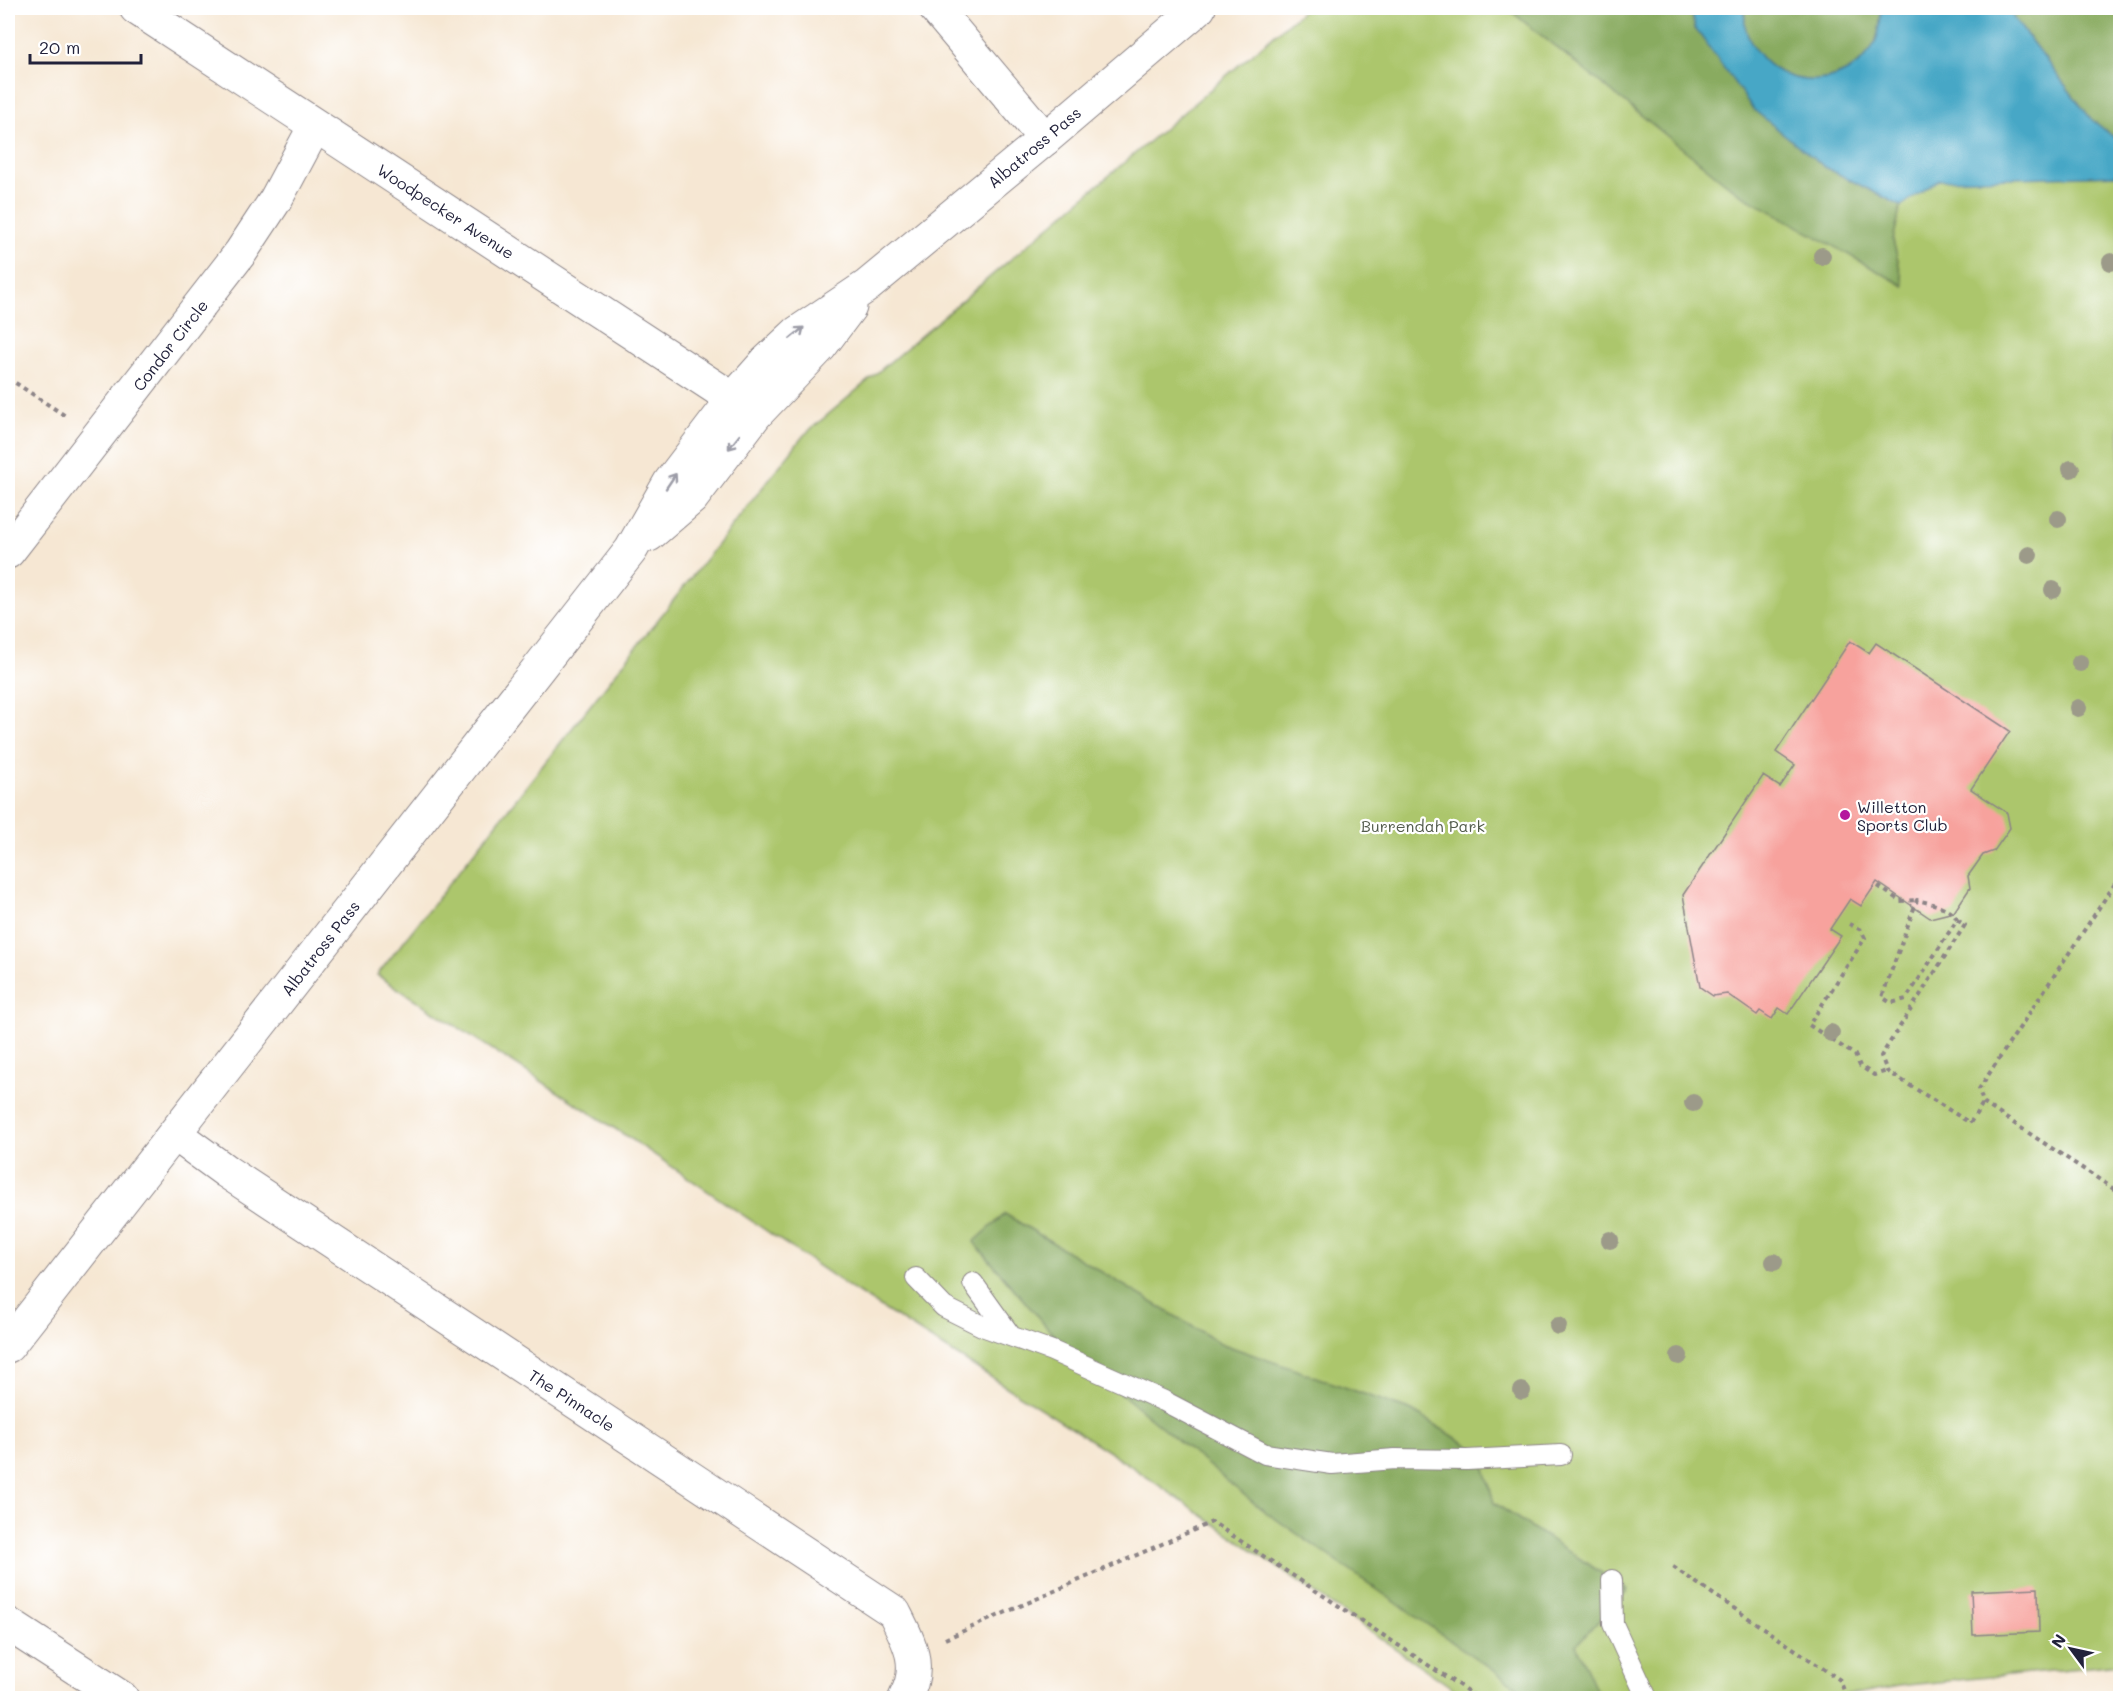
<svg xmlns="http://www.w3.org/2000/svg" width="2128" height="1706" font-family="Mali,sans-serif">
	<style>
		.green { fill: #acc66c; stroke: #677454; stroke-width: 1.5 }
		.forest { fill: #89ab60; stroke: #56664e; stroke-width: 1.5 }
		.water { fill: #47a7c6; stroke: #346480; stroke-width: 1.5 }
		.building { fill: #f7a29d }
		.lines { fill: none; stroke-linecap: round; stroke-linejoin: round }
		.service-casing { stroke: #8c8487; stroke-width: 22 }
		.minor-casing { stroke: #8c8487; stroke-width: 35 }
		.tertiary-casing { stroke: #8c8487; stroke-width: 35 }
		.path { stroke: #8c8487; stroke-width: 4; stroke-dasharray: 4.5 4.5; stroke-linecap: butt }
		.service { stroke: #fff; stroke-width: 20 }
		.minor { stroke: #fff; stroke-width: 33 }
		.tertiary { stroke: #fff; stroke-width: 33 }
		.tree { fill: #9c9a89 }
		.oneway { stroke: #9c9ca7 }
		.poi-dot { fill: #b5179e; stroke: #fff; stroke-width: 2 }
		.labels { text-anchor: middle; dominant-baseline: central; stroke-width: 4.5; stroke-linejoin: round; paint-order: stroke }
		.street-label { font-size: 16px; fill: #22223b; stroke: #fff }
		.poi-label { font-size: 16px; fill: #22223b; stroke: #fff; text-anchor: start }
		.park-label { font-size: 16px; fill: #525b4c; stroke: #fff }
	</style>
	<rect width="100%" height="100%" fill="#fff"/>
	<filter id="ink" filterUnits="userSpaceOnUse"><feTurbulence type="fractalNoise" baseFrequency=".0167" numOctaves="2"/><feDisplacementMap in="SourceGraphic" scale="12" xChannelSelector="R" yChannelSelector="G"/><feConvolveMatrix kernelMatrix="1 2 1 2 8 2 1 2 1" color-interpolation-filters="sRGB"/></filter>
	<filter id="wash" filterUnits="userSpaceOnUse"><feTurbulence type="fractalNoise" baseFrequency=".008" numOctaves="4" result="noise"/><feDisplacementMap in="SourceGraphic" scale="24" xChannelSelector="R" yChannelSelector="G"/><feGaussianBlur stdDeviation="1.35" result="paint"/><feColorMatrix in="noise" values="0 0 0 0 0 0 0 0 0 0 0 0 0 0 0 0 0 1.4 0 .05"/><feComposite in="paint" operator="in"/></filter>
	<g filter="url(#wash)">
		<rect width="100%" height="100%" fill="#f6e7d3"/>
		<path class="green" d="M1306,8H2120V1664L1899,1686L1833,1698H1467L1125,1462L855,1291L631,1139L377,975L804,435Z"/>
		<path class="forest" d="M1507,8H1691L1695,29L1825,167L1901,206L1893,240L1904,286L1737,192Z
			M1745,8H1881C1881,22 1879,39 1870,51C1844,86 1792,91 1762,58C1754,49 1747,38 1745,26C1744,20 1745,13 1745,8Z
			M2006,8H2120V142L2091,119Z
			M1005,1214L1220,1343L1412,1411L1481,1453L1494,1503L1628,1590L1576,1645L1600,1698H1533L1260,1508L1061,1344L974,1242Z"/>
		<path class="water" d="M1691,8H1745C1745,13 1744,20 1745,26C1747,38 1754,49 1762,58C1792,91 1844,86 1870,51C1879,39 1881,22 1881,8H2006L2091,119L2120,142V175L1939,180L1901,206L1825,167L1754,110L1695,28Z"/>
		<g id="blocks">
			<path class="building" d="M1850,641L1869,653L1876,643L2010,731L1971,789L2007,813L2010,828L1994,851L1983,855L1968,876L1970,888L1954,912L1930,918L1877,882L1861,906L1850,899L1830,929L1841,936L1788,1014L1779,1008L1772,1019L1760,1011L1757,1015L1727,994L1713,996L1700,987L1683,895L1763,776L1780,787L1795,765L1776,752Z
				M2038,1588L2039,1632L1973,1635L1971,1591Z"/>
		</g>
	</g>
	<g filter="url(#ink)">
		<use href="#blocks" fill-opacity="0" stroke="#8c8487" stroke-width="1.5"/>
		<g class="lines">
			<defs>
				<path id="service" d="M916,1278L944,1307L982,1326L1052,1351L1164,1401L1265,1454L1332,1464L1395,1459L1467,1460L1561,1455
					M973,1283L1011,1336
					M1612,1580L1613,1624L1647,1698"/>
				<path id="minor" d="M935,8L1045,139
					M8,552L241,252L276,199L315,126
					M175,1134L227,1172L894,1612C909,1642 923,1666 905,1698
					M8,1624L122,1698"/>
				<path id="tertiary" d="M136,8L756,414
					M649,535L692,498L756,414L820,347L850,307
					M8,1346L631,550L670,482L734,398L766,362L797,333L867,286L1045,139L1199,8"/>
			</defs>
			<use href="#service" class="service-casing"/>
			<use href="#minor" class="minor-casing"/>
			<use href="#tertiary" class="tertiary-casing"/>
			<path class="path" d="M8,378L67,417
				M2120,876L1979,1089L1983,1103L2120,1193
				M1878,886L1900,901L1917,900
				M1957,920C1951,906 1931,904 1917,900L1882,997L1891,1003L1906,999L1957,920L1965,925L1881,1056L1887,1071L1970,1123L1983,1103
				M1849,924L1861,930L1865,938L1809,1025L1855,1055L1860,1066L1874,1075L1887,1071
				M1673,1567L1840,1680L1847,1698
				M945,1639L1212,1522L1478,1698"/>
			<use href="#service" class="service"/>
			<use href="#minor" class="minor"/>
			<use href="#tertiary" class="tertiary"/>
		</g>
		<g class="tree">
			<circle cx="1822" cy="256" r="9"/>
			<circle cx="2111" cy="262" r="9"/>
			<circle cx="2071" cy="469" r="9"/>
			<circle cx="2058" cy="519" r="9"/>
			<circle cx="2029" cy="555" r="9"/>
			<circle cx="2053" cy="590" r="9"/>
			<circle cx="2080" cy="663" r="9"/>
			<circle cx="2078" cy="708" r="9"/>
			<circle cx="1831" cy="1033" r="9"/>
			<circle cx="1693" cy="1103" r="9"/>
			<circle cx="1610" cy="1240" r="9"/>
			<circle cx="1774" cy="1262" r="9"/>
			<circle cx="1558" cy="1326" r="9"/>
			<circle cx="1679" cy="1356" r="9"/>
			<circle cx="1522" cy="1391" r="9"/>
		</g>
		<defs><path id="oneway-shaft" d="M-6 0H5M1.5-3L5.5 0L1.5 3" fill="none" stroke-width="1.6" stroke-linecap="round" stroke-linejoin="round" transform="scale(1.5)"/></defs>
		<g class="oneway">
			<use href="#oneway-shaft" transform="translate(797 333) rotate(-39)"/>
			<use href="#oneway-shaft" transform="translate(734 442) rotate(128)"/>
			<use href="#oneway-shaft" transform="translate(671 481) rotate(-56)"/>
		</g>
	</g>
	<circle class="poi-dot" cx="1845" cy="815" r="6"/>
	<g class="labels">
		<g class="street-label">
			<text transform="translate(1034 147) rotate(-40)">Albatross Pass</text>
			<text transform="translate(446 211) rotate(33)">Woodpecker Avenue</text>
			<text transform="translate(170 345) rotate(-52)">Condor Circle</text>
			<text transform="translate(320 948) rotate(-52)">Albatross Pass</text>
			<text transform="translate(572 1400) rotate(33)">The Pinnacle</text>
		</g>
		<g class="poi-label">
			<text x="1857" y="806">Willetton<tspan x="1857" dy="18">Sports Club</tspan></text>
		</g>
		<g class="park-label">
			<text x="1423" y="825">Burrendah Park</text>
		</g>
	</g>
	<rect width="2128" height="1706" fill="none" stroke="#fff" stroke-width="30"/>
	<g transform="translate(2071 1649) rotate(303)" stroke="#ffffff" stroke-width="4.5" paint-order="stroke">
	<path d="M0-4.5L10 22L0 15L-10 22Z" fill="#22223b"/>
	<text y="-9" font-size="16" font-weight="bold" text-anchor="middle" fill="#22223b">N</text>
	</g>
	<path d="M30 54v9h111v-9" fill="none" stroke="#22223b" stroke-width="3"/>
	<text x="39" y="54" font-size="18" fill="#22223b" stroke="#ffffff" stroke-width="4.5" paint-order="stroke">20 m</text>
</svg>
